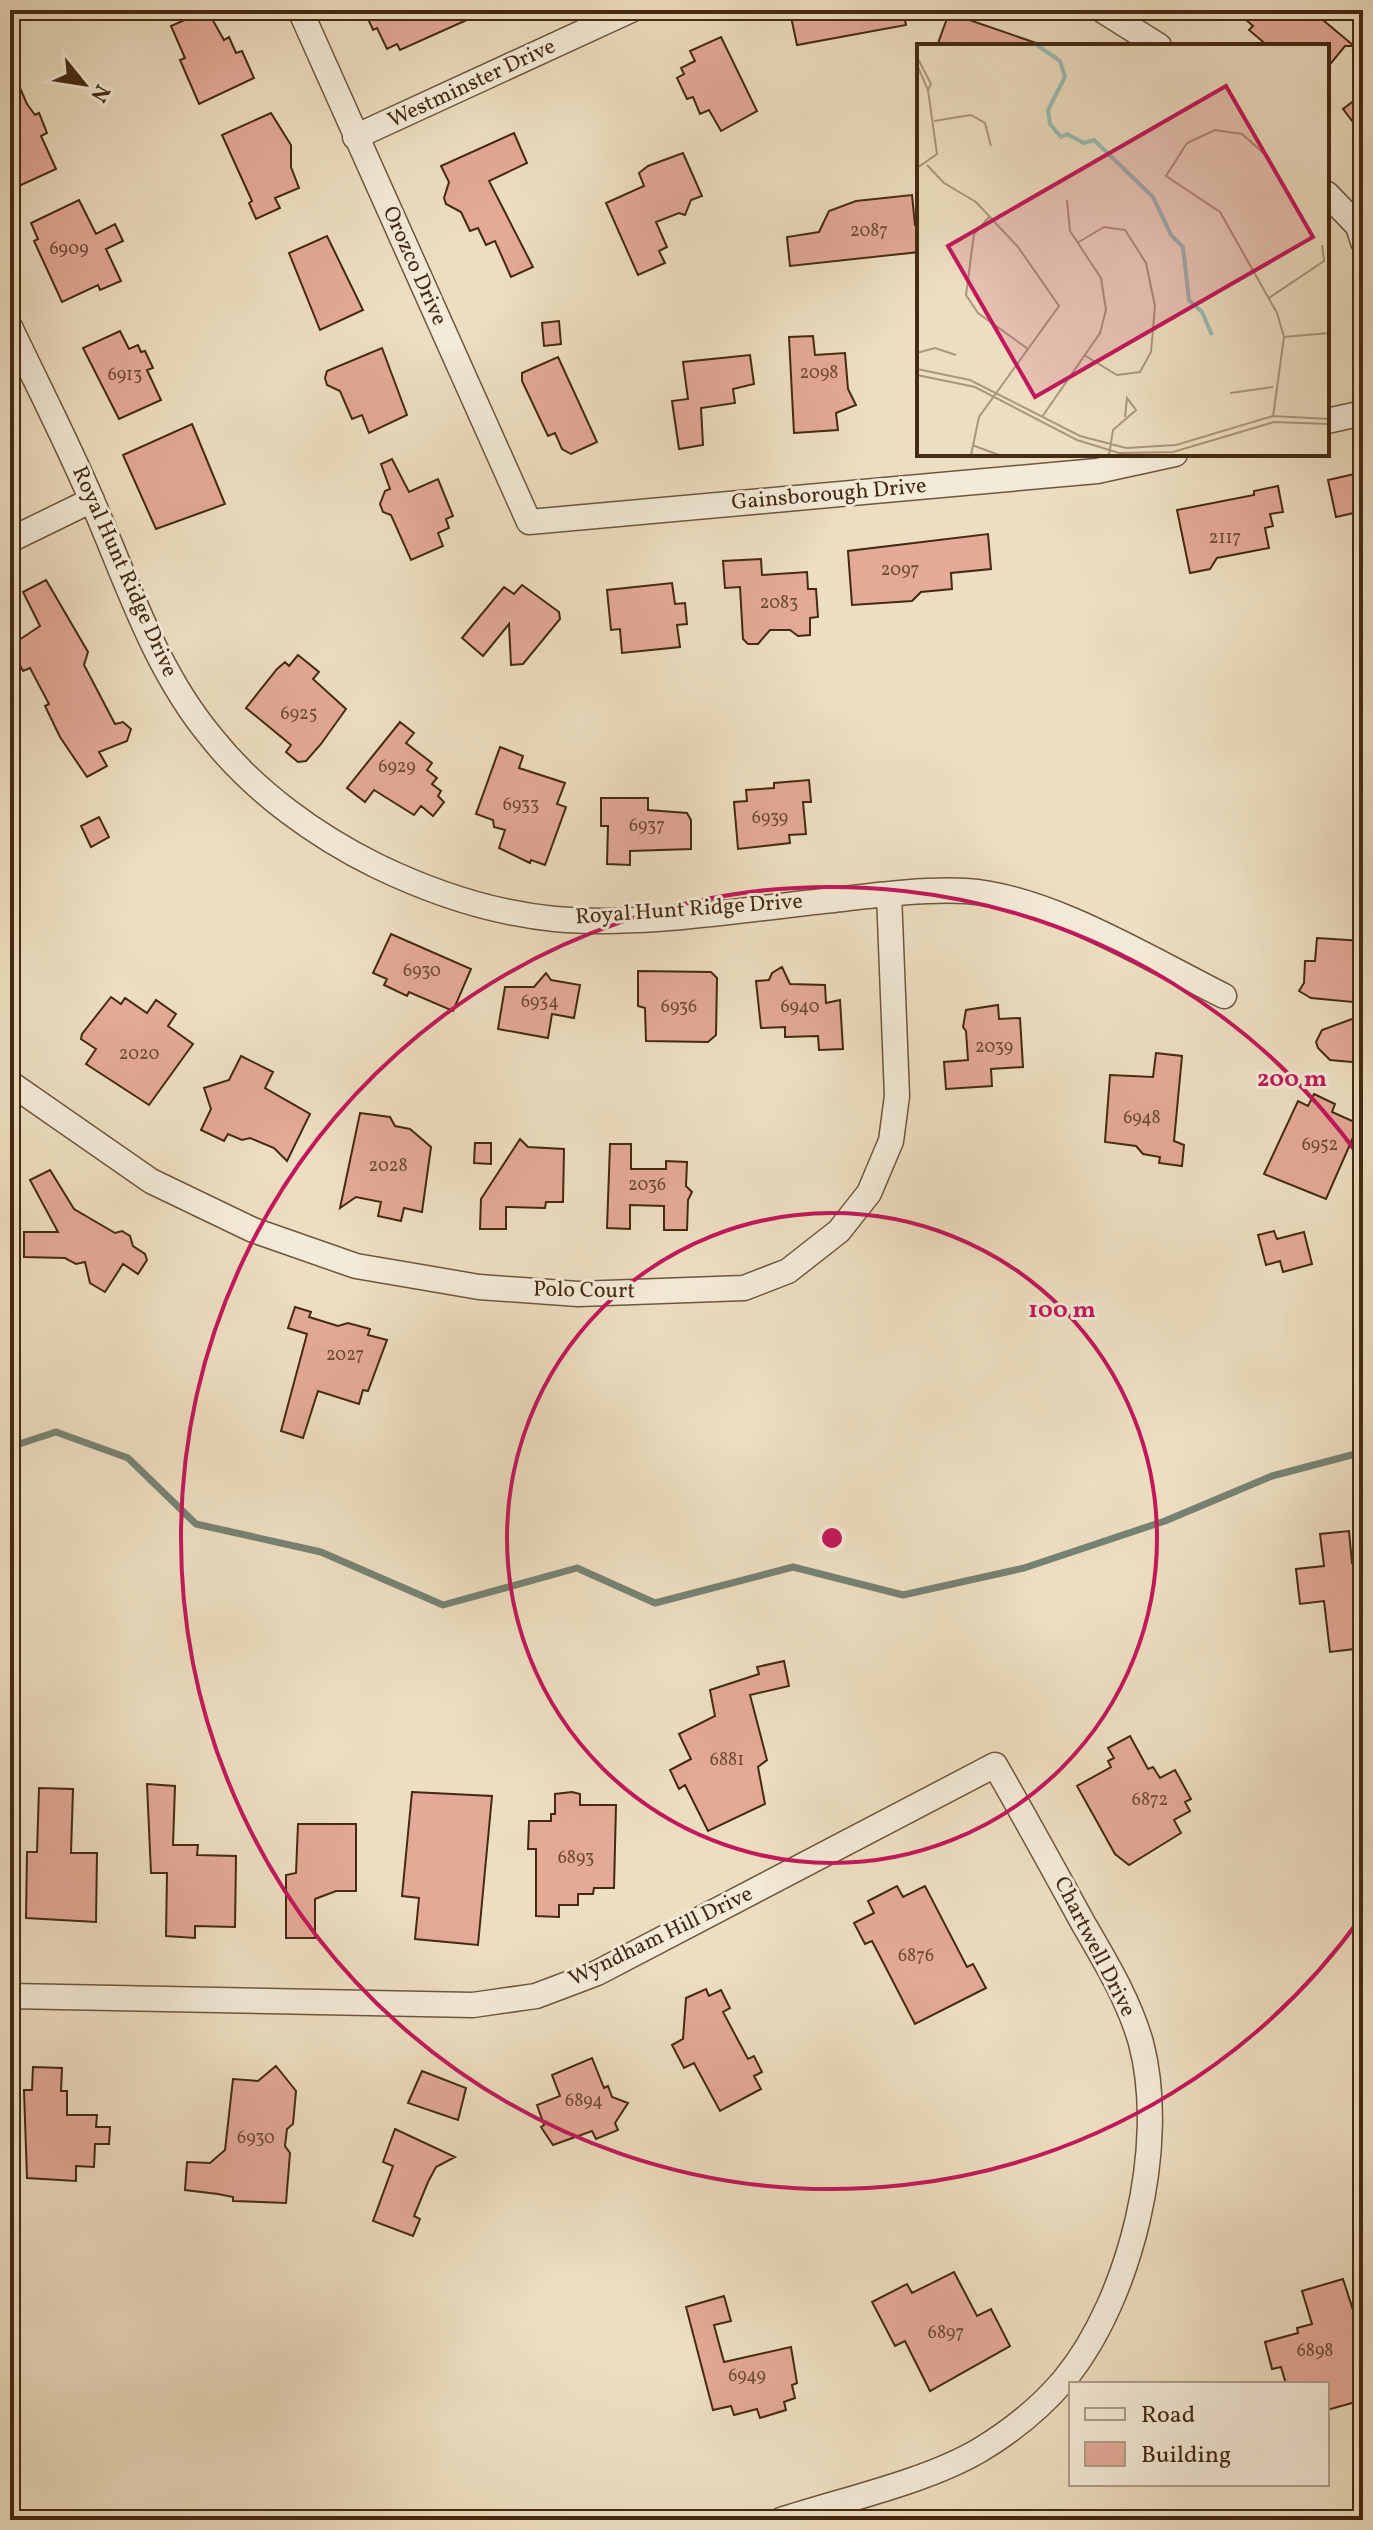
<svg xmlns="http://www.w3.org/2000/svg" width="1373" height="2530" font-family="Vollkorn,serif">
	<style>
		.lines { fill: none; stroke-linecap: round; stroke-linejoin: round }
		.stream { stroke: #778273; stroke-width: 7 }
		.building { fill: #e4a997; stroke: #442a12; stroke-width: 2 }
		.minor-casing { stroke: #6e573e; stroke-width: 27 }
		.minor { stroke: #f3ead7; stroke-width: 24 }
		.ring { fill: none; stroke: #c2185b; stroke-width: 4 }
		.labels { text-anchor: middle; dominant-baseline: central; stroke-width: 6; stroke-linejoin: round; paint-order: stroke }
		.number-label { font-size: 18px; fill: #6c4a33 }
		.street-label { font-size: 22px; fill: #442a12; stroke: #f3ead7 }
		.inset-river { fill: none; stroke: #99bcb4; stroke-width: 4 }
		.inset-road { fill: none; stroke: #a9967b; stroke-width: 2 }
		.view { fill: #c2185b; fill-opacity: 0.15; stroke: #c2185b; stroke-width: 4 }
		.inset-edge { fill: none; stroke: #442a12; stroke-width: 4 }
		.centre { fill: #c2185b; stroke: #f3ead7; stroke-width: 4 }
		.ring-label { font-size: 24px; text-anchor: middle; font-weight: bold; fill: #c2185b; stroke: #f3ead7; stroke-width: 6; stroke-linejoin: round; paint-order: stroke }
	</style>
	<rect width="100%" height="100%" fill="#eddec1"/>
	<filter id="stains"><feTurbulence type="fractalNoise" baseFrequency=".0025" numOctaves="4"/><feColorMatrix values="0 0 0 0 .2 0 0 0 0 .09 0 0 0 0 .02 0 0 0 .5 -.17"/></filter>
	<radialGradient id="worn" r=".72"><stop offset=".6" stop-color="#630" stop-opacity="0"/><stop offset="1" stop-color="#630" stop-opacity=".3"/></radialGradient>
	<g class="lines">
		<path class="stream" d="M10,1447L56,1432L128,1458L196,1524L321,1552L443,1605L577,1568L655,1603L793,1567L903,1595L1024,1568L1165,1521L1272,1476L1363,1452"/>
	</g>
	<path class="building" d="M207,10L224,40L229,37L236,53L242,51L254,78L199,104L180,60L185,58L171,26Z
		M364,10H489L400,50L397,44L387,49L377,28L373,30Z
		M800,10H903L906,25L797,45L790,12Z
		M1235,10H1311L1354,46H1345L1327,68V46H1268L1249,30L1253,26Z
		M949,13L1036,43V46H937Z
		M721,37L757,111L721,131L709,110L700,114L693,97L687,99L677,78L684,74L681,68L695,61L690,51Z
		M10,65L27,104L35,115L39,113L47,133L41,136L56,169L19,186L10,165Z
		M1363,94V135L1343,109Z
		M271,113L291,145V167L299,188L275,198L280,208L256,219L249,203L252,201L222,135Z
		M514,133L527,163L489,181L533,267L511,277L495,241L486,245L478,228L470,231L461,212L446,204L444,198L449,182L441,166Z
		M683,153L702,196L691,200L685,215L679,213L656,222L667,247L659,251L665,263L638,275L606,203L644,186L639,173L648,166Z
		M912,195L915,225L919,224V252L790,266L787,237L819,232L829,211L856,201Z
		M79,200L96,234L115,224L123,241L106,249L121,281L100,290L98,285L62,302L34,241L38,239L31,223Z
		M327,236L363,310L320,330L289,253Z
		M559,321L561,344L544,346L542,323Z
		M120,331L129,349L138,345L141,352L145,351L153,368L147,370L161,400L119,419L83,348Z
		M813,336L815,355L845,353L848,389L856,405L836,413L838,430L794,433L789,337Z
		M382,348L407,415L369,433L362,415L352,419L340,391L327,385L325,378L327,371Z
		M750,355L754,384L733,389L735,403L701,408L703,445L679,449L672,401L688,399L683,362Z
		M558,357L597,442L571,454L562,449L555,433L548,436L522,381V373Z
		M192,424L225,504L156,529L123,455Z
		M392,459L409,492L438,479L453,516L446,519L449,528L438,533L443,546L411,560L391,515L383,512L380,504L385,491L390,489L381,464Z
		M1363,472V511L1336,517L1328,480Z
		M1278,486L1283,512L1270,514L1273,526L1265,528L1269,548L1217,558L1210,569L1190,573L1177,510L1254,495V491Z
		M988,534L991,569L951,573L952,589L921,592L912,601L852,605L848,551Z
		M761,559L762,575L807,572L808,589H816L818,617L810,618V635L798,636L790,630H770L758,644H748L743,639L740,587L725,588L723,561Z
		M46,580L88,652L84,665L115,724L123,722L131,729L127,741L99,752L107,766L87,777L60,737L45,706L49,704L30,668L23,671L10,646L40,626L23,592Z
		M672,583L675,604L685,603L687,624L677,625L680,647L622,653L620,629L611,630L607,590Z
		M522,585L559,612L560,619L523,664L511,665L509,624L483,656L462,638L504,587L514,594Z
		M298,655L319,672L313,679L346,709L321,744L306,761L298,762L286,752L291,745L246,708L277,669L285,662L289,666Z
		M400,722L414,733L406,743L432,763L427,770L437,778L432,784L441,791L438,796L444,802L433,816L421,806L414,815L374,790L365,802L347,788Z
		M500,747L523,756L519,768L565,783L557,804L566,807L545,865L531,860L530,863L499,848L505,830L494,827L493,820L476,814Z
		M809,780L811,802H803L806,834L789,835L790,843L738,849L734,802L747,801L746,790L774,788V783Z
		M601,798H648V810L687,813L691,820V849L630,851V865L607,864L608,826H601Z
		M99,817L109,837L91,847L81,826Z
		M391,934L471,969L453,1011L409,992L407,996L384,985L387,979L373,973Z
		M1317,938L1363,941V1003L1311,998L1299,991L1304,983L1305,961H1315Z
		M782,967L790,984L825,985L826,1003L840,1000L843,1049L819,1050L818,1036L785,1037V1027L761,1028L756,981L769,980L772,973Z
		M638,971L711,972L717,978L716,1035L708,1042L646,1041L645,1008L638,1006Z
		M546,973L551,980L580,985L574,1018L552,1014L548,1038L498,1029L505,987H534Z
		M111,997L121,1004L125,998L147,1013L156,1000L176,1014L168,1026L193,1044L149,1105L86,1064L96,1049L81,1039L82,1034Z
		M998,1005L999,1019L1020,1018L1023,1067L991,1069L992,1086L946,1089L944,1062L968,1060L966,1031L963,1027L966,1010Z
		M1363,1015V1063L1330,1060L1318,1048L1316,1042L1322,1030Z
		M1156,1053L1182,1056L1174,1141L1184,1145L1182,1166L1159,1163L1160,1157L1143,1154L1136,1146L1105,1142L1110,1075L1153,1077Z
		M241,1056L273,1072L265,1088L310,1114L287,1161L274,1148L250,1138L242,1140L228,1134L224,1141L201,1130L211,1109L204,1088L229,1080Z
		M1314,1094L1335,1104L1332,1112L1359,1124L1326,1199L1264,1174L1298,1101L1308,1106Z
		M360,1113L390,1117L395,1126L410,1129L431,1147L422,1212L404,1208L401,1221L378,1216L381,1202L356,1197L340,1208Z
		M520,1139L528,1147L564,1149L563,1202H546L545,1208L506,1207V1229H480L481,1199Z
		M475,1143H491V1164L474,1163Z
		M610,1144H631V1169H666V1161L687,1162L686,1186L692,1192L688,1200L687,1230H664V1206L630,1205V1229L607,1228Z
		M50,1170L74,1209L115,1233L122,1231L130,1236L133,1246L145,1254L147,1260L138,1274L123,1264L105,1292L90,1283L85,1262L76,1264L65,1258L24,1257V1232H58L30,1180Z
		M1274,1231L1277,1239L1304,1232L1312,1264L1283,1272L1280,1261L1266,1265L1258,1235Z
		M295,1307L311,1312L309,1317L338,1326L348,1323L370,1329L368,1335L387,1340L368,1391L363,1390L359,1404L318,1391L303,1438L281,1431L307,1334L288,1328Z
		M1349,1531L1352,1563L1363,1562V1648L1330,1652L1324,1601L1300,1604L1296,1569L1324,1566L1320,1534Z
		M784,1661L789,1686L750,1695L767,1760L758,1767L765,1804L708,1831L685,1785L679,1789L670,1770L691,1759L679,1734L715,1716L710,1690L759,1674L757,1667Z
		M1130,1736L1148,1769L1153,1767L1160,1778L1175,1770L1191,1799L1185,1802L1190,1811L1174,1820L1181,1833L1129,1865L1115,1854L1077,1786L1111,1767L1108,1761L1114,1758L1108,1748Z
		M147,1784L175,1786L173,1845H198L197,1855L236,1856L235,1927L195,1926V1938L166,1936L167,1873H151Z
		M39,1788L73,1789L71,1853H97L96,1922L26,1918L27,1852H37Z
		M412,1792L492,1796L478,1945L415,1939L419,1898L402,1896Z
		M572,1792L580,1794V1805H616L614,1888H594L593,1894H578V1905H559V1917L536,1916V1849H528L529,1821H551V1814H555V1794Z
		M298,1824H356V1891H336L315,1899V1938H286V1875L296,1873Z
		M897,1886L903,1897L925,1886L967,1967L973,1964L986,1988L915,2024L872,1941L865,1944L854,1923L874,1913L868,1901Z
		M706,1989L709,1996L721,1990L730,2008L723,2012L748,2059L754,2056L762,2072L754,2076L761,2089L720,2111L694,2063L684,2068L672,2045L683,2039L686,1998Z
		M592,2058L604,2088L608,2086L612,2097L628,2103L615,2123L618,2130L596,2139L592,2131L553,2145L541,2127L544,2125L537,2105L560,2096L552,2075Z
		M276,2066L296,2091L293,2124L287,2129L285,2146L290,2153L286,2203L233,2201V2197L218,2194L185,2190L187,2162L210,2163L225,2150L233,2079L258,2081Z
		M33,2067L62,2068L61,2091H67V2115H97L96,2127H110L109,2144H95L94,2167L76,2166V2181L27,2178L24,2090H32Z
		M422,2071L466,2088L458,2120L408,2103Z
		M395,2129L455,2157L436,2167L428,2182L414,2216L420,2219L413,2236L373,2221L393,2166L383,2162Z
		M954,2272L977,2316L991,2309L1010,2346L930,2391L905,2341L895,2346L872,2302L907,2284L912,2293Z
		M1343,2279L1363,2341V2400L1327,2410V2384H1286L1281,2367L1272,2369L1265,2342L1298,2333L1297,2328L1312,2324L1302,2291Z
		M724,2296L731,2321L714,2325L724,2362L791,2347L797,2383L792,2385L795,2398L784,2402L786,2410L760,2418L757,2409L734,2415L731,2406L713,2410L686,2307Z"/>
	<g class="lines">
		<defs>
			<path id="minor" d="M300,10L529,522L1097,471L1175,454
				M1102,10L1159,46
				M355,137L631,10
				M1327,194L1358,226L1363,242
				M10,327C38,386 68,444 93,503C128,584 155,670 212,738C255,792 316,836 377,866C433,893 492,913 555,919C646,927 743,909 834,900C877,895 922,889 966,891C1048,896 1150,959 1224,996
				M1327,421L1363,413
				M10,540L92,500
				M10,1083L151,1181L253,1230L356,1266L479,1287L578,1294L744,1288L788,1271L839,1231L869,1193L891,1141L897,1096L889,894
				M10,1996L473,2005L536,1996L597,1973L995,1765C1025,1817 1054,1870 1083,1923C1105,1961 1129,2000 1141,2043C1168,2145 1131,2299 1064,2380C1041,2407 1010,2432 980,2450C926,2482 842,2500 781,2520"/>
		</defs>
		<use href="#minor" class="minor-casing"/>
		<use href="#minor" class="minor"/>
	</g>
	<g class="ring">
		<circle cx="832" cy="1538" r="325"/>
		<path d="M1362 1916A651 651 0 1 1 1362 1160"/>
	</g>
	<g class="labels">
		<g class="number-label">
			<text x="869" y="231">2087</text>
			<text x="69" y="249">6909</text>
			<text x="819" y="373">2098</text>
			<text x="125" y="375">6913</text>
			<text x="1225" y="538">2117</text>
			<text x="900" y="570">2097</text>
			<text x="779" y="603">2083</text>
			<text x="299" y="714">6925</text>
			<text x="397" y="767">6929</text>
			<text x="521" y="805">6933</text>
			<text x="770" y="818">6939</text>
			<text x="647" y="826">6937</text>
			<text x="422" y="971">6930</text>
			<text x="540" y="1002">6934</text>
			<text x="679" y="1007">6936</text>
			<text x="800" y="1007">6940</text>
			<text x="994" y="1047">2039</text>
			<text x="139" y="1054">2020</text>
			<text x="1142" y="1118">6948</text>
			<text x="1320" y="1145">6952</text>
			<text x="388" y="1166">2028</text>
			<text x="647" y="1185">2036</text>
			<text x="345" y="1355">2027</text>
			<text x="727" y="1760">6881</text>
			<text x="1150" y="1800">6872</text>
			<text x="576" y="1858">6893</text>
			<text x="916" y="1956">6876</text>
			<text x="584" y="2101">6894</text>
			<text x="256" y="2138">6930</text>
			<text x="946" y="2333">6897</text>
			<text x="1315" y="2351">6898</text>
			<text x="747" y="2376">6949</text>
		</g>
		<g class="street-label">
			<text transform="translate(472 84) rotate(-25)">Westminster Drive</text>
			<text transform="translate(414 266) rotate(66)">Orozco Drive</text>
			<text transform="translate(829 495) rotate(-5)">Gainsborough Drive</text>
			<text transform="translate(124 572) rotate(66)">Royal Hunt Ridge Drive</text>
			<text transform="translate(689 910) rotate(-4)">Royal Hunt Ridge Drive</text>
			<text transform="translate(584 1291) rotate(1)">Polo Court</text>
			<text transform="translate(661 1937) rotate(-26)">Wyndham Hill Drive</text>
			<text transform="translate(1094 1947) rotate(63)">Chartwell Drive</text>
		</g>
	</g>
	<g transform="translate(917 44)">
		<rect width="412" height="412" fill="#eddec1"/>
		<path class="inset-river" d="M120,1L143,17L148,33L131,66L133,80L144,93L150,90L167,99L177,96L236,153L254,191L266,203L272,256L285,268L295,291"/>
		<path class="inset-road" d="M0,13L14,40L11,46M0,21L11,46L20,110L0,124M17,77L54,71L68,79L74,102M353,115L325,90L298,86L270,99L249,132L303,168L360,269L367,293L356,373M10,121L27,139L59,158L101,203L142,262L62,373L54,411M73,172L57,190L49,251L61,269L111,305M160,199L187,183L208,186L229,219L238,262L234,308L223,328L200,331L167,311M352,254L407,217L405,201M367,293L412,289M0,309L18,304L39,311M0,325L53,336L163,392L209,404L259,401L356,372L412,375M0,331L58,343L160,396L202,409L256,408L357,378L412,380M313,349L356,343M125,373L183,289L189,266L184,234L153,187L150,156M55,401L82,411M192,411L196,386L219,366L210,354L208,373"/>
		<path class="view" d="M309,42L396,193L118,353L31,202Z"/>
		<rect width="412" height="412" class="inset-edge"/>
	</g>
	<circle cx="832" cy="1538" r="12" class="centre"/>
	<g class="ring-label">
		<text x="1292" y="1086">200 m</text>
		<text x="1062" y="1317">100 m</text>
	</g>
	<rect width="1373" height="2530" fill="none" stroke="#eddec1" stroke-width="40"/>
	<rect x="12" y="12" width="1349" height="2506" fill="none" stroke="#442a12" stroke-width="4"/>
	<rect x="20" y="20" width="1333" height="2490" fill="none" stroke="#442a12" stroke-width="2"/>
	<rect x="1069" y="2382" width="260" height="104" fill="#f3ead7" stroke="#ad9d88" stroke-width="2"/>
	<rect x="1085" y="2408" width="40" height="12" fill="#f3ead7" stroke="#ad9d88" stroke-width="2"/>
	<text x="1141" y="2422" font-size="24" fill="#442a12">Road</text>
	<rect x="1085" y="2442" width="40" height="24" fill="#e4a997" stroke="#ad9d88" stroke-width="2"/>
	<text x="1141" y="2462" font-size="24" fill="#442a12">Building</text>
	<g transform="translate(84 84) rotate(120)" stroke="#f3ead7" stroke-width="6" paint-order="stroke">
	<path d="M0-6L14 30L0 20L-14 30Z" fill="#442a12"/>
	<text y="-12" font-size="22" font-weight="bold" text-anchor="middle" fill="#442a12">N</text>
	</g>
	<rect width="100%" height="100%" filter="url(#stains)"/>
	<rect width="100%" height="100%" fill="url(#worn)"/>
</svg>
